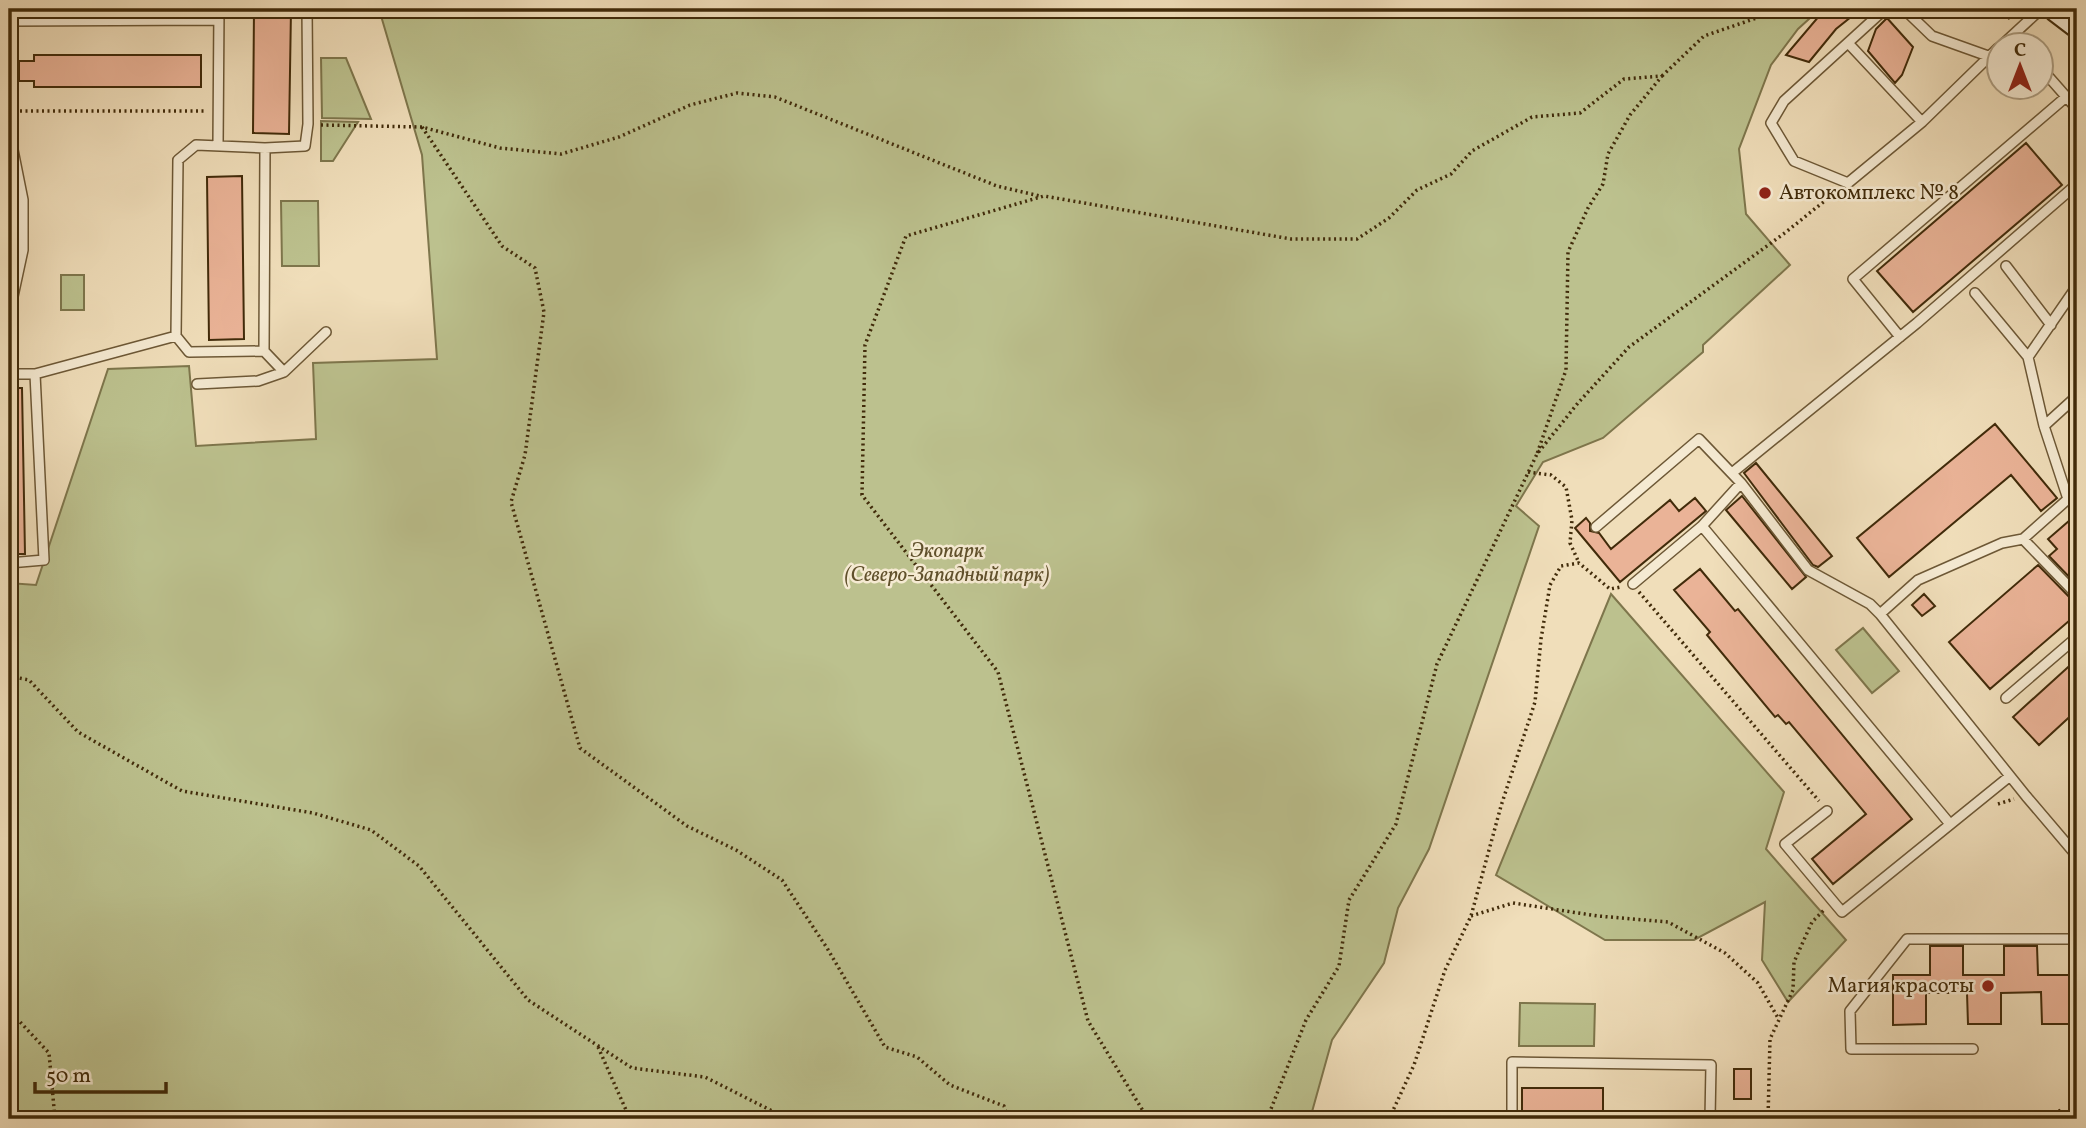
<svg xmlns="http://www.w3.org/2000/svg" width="2086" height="1128" font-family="Vollkorn,serif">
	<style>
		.green { fill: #bcc18e; stroke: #7e764c; stroke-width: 2 }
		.building { fill: #eab397; stroke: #412b0a; stroke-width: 2 }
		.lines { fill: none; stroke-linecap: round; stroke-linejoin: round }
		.service-casing { stroke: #6d5836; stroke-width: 12 }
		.secondary-casing { stroke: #412b0a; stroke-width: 28 }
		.path { stroke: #412b0a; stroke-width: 3.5; stroke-dasharray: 2 3.5; stroke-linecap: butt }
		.service { stroke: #f5ead2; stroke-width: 9 }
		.secondary { stroke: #f5ead2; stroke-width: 24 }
		.poi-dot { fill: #8f2418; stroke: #f5ead2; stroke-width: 2.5 }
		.labels { text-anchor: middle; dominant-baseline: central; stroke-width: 5; stroke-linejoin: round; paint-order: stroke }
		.poi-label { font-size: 21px; fill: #412b0a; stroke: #f5ead2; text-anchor: start }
		.park-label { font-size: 21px; font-style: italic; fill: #60502b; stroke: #f5ead2 }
	</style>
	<rect width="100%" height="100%" fill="#f0deba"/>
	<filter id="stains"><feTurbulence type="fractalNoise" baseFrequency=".00286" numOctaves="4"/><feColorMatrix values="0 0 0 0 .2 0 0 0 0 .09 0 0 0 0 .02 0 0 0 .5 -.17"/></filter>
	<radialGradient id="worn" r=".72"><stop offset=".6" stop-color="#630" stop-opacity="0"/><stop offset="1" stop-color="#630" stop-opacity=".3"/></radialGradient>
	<path class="green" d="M379,9H1820L1798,29L1771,65L1739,149L1746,214L1790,265L1703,345V352L1603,438L1543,462L1516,506L1539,526L1429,849L1398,908L1384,963L1332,1040L1310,1119H9V583L36,585L108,369L189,366L196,446L316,439L313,363L437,359L422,155Z
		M321,58H346L371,119L322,118Z
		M321,121L358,122L333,161H321Z
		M281,201H318L319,266H282Z
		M61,275H84V310H61Z
		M1611,594L1784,792L1766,849L1846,940L1788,1002L1762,960L1765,902L1694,940H1605L1496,875Z
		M1863,628L1899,671L1872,693L1836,650Z
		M1520,1003L1595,1004L1594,1046H1519Z"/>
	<path class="building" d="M254,9H291L289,134L253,133Z
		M1825,9H1861L1836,29L1809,62L1786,55Z
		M1887,18L1913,47L1902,75L1895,83L1868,51L1876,29Z
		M34,55H201V87H34V81H19V61H34Z
		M2026,143L2062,185L1913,312L1877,271Z
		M242,176L244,339L209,340L207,177Z
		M9,388H22L25,554H9Z
		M1995,424L2057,498L2041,511L2011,475L1889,577L1857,538Z
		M1756,463L1832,556L1818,567L1813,565L1744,473Z
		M1742,496L1806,577L1792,589L1726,510Z
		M1695,498L1706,511L1620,582L1575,528L1586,518L1590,523V531L1599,533L1611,549L1670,500L1679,511Z
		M2077,514V585L2049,556L2057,549L2048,539Z
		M2038,565L2072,600L2077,602V614L1990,689L1949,642Z
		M1700,569L1735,611L1738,609L1912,819L1833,884L1812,859L1866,814L1789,722L1786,724L1778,715L1775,717L1707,635L1710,632L1674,590Z
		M1924,594L1935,606L1922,616L1912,605Z
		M2077,659V710L2039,745L2013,717Z
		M1930,946H1963V975H2004V946H2037L2038,975H2075V1024H2042L2041,992L2001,993V1024H1968L1967,993H1926V1024L1893,1025V975H1930Z
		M1734,1069H1751V1099H1734Z
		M1522,1088H1603V1119H1522Z"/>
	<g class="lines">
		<defs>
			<path id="service" d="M1885,9L1784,101L1771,123L1794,161L1848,183L1922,122L1998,48
				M1904,9L1932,36L1988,56
				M9,21L218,20
				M2013,36L2021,46
				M1849,44L1922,122
				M2001,46L2041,9
				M2040,67L2077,109
				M9,140H11L23,200V250L9,315
				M218,145L219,9
				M2006,266L2051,325
				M1975,293L2028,357L2044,426L2068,499L2023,539
				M176,336L189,352L264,351L265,148
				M1900,337L1853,279L2066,97
				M264,351L284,372
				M2028,357L2077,286
				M9,374H35L176,336L178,160L196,145L265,148L305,146L308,124L307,9
				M197,384L258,381L284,372L326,332
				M2044,426L2077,396
				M1732,473L1917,323L2077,184
				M1702,526L1741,483
				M1596,527L1699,439L1741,483L1808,570L1870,604L1880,614L2026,796L2077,856
				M9,563L44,560L35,374
				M1633,584L1702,526L1950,824
				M1880,614L1918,580L2002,543L2023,539L2077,595
				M2006,698L2077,637
				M1827,811L1785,844L1842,912L2010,776
				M1973,1049H1851L1850,1011L1907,939H2077
				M2077,1090L2074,1107L2077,1111
				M1512,1119V1062L1711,1065L1710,1119"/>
			<path id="secondary" d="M2056,9L2077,25"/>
		</defs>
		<use href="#service" class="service-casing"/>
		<use href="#secondary" class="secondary-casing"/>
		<path class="path" d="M1994,9L2011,19
			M1662,76L1704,36L1783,9
			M9,111H205
			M321,125L422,127L500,148L561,154L619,137L690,105L737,93L775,97L997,186L1040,196
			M422,127L502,246L535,268L544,312L525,455L511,502L580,748L687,826L736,850L782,880L827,948L885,1047L917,1057L950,1085L1004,1106L1008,1119
			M1528,472L1551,475L1566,487L1572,520L1570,543L1579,563
			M1639,592L1819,801
			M9,676L29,680L78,732L182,791L313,813L371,830L419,866L528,1000L632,1068L705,1077L788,1119
			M1998,804L2014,799
			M1471,916L1513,903L1598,916L1668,922L1725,953L1758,983L1778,1018
			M9,1010L49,1053L55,1119
			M598,1047L630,1119
			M1148,1119L1088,1021L998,672L862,495L865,345L906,236L1044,196L1291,239H1357L1389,218L1417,190L1451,174L1472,151L1532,117L1580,113L1624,79L1662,76L1630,115L1608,154L1603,184L1588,208L1568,252L1566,370L1537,454
			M1267,1119L1306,1020L1339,966L1349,900L1396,824L1437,664L1537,454L1578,403L1629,347L1786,232L1837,191
			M1389,1119L1414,1065L1445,970L1471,916L1501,806L1535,702L1541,639L1550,585L1561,566L1579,563L1610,589L1621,587
			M1768,1119L1770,1039L1793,990L1794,962L1812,922L1824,910
			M2045,1119L2049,1114L2062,1110"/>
		<use href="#service" class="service"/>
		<use href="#secondary" class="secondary"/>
	</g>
	<g class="poi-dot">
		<circle cx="1765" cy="193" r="7"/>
		<circle cx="1988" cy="986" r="7"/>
	</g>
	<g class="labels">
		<g class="poi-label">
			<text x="1779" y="193">Автокомплекс № 8</text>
			<text x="1974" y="986" text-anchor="end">Магия красоты</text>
		</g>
		<g class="park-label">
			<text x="947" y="551">Экопарк<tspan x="947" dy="24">(Северо-Западный парк)</tspan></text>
		</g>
	</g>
	<rect width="2086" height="1128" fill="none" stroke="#f0deba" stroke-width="35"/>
	<rect x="10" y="10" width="2065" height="1107" fill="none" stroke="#412b0a" stroke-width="3.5"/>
	<rect x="18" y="18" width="2051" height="1093" fill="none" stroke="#412b0a" stroke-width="2"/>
	<g transform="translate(2020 66)"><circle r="33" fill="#f5ead2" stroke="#ad9e82" stroke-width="2"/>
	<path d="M0-5L12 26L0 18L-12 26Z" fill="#8f2418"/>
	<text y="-10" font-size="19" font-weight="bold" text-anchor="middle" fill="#412b0a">С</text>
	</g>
	<path d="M35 1082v10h131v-10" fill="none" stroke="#412b0a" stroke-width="3.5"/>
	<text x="46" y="1082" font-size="21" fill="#412b0a" stroke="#f5ead2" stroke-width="5" paint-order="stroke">50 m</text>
	<rect width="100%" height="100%" filter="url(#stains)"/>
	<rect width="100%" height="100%" fill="url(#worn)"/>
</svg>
